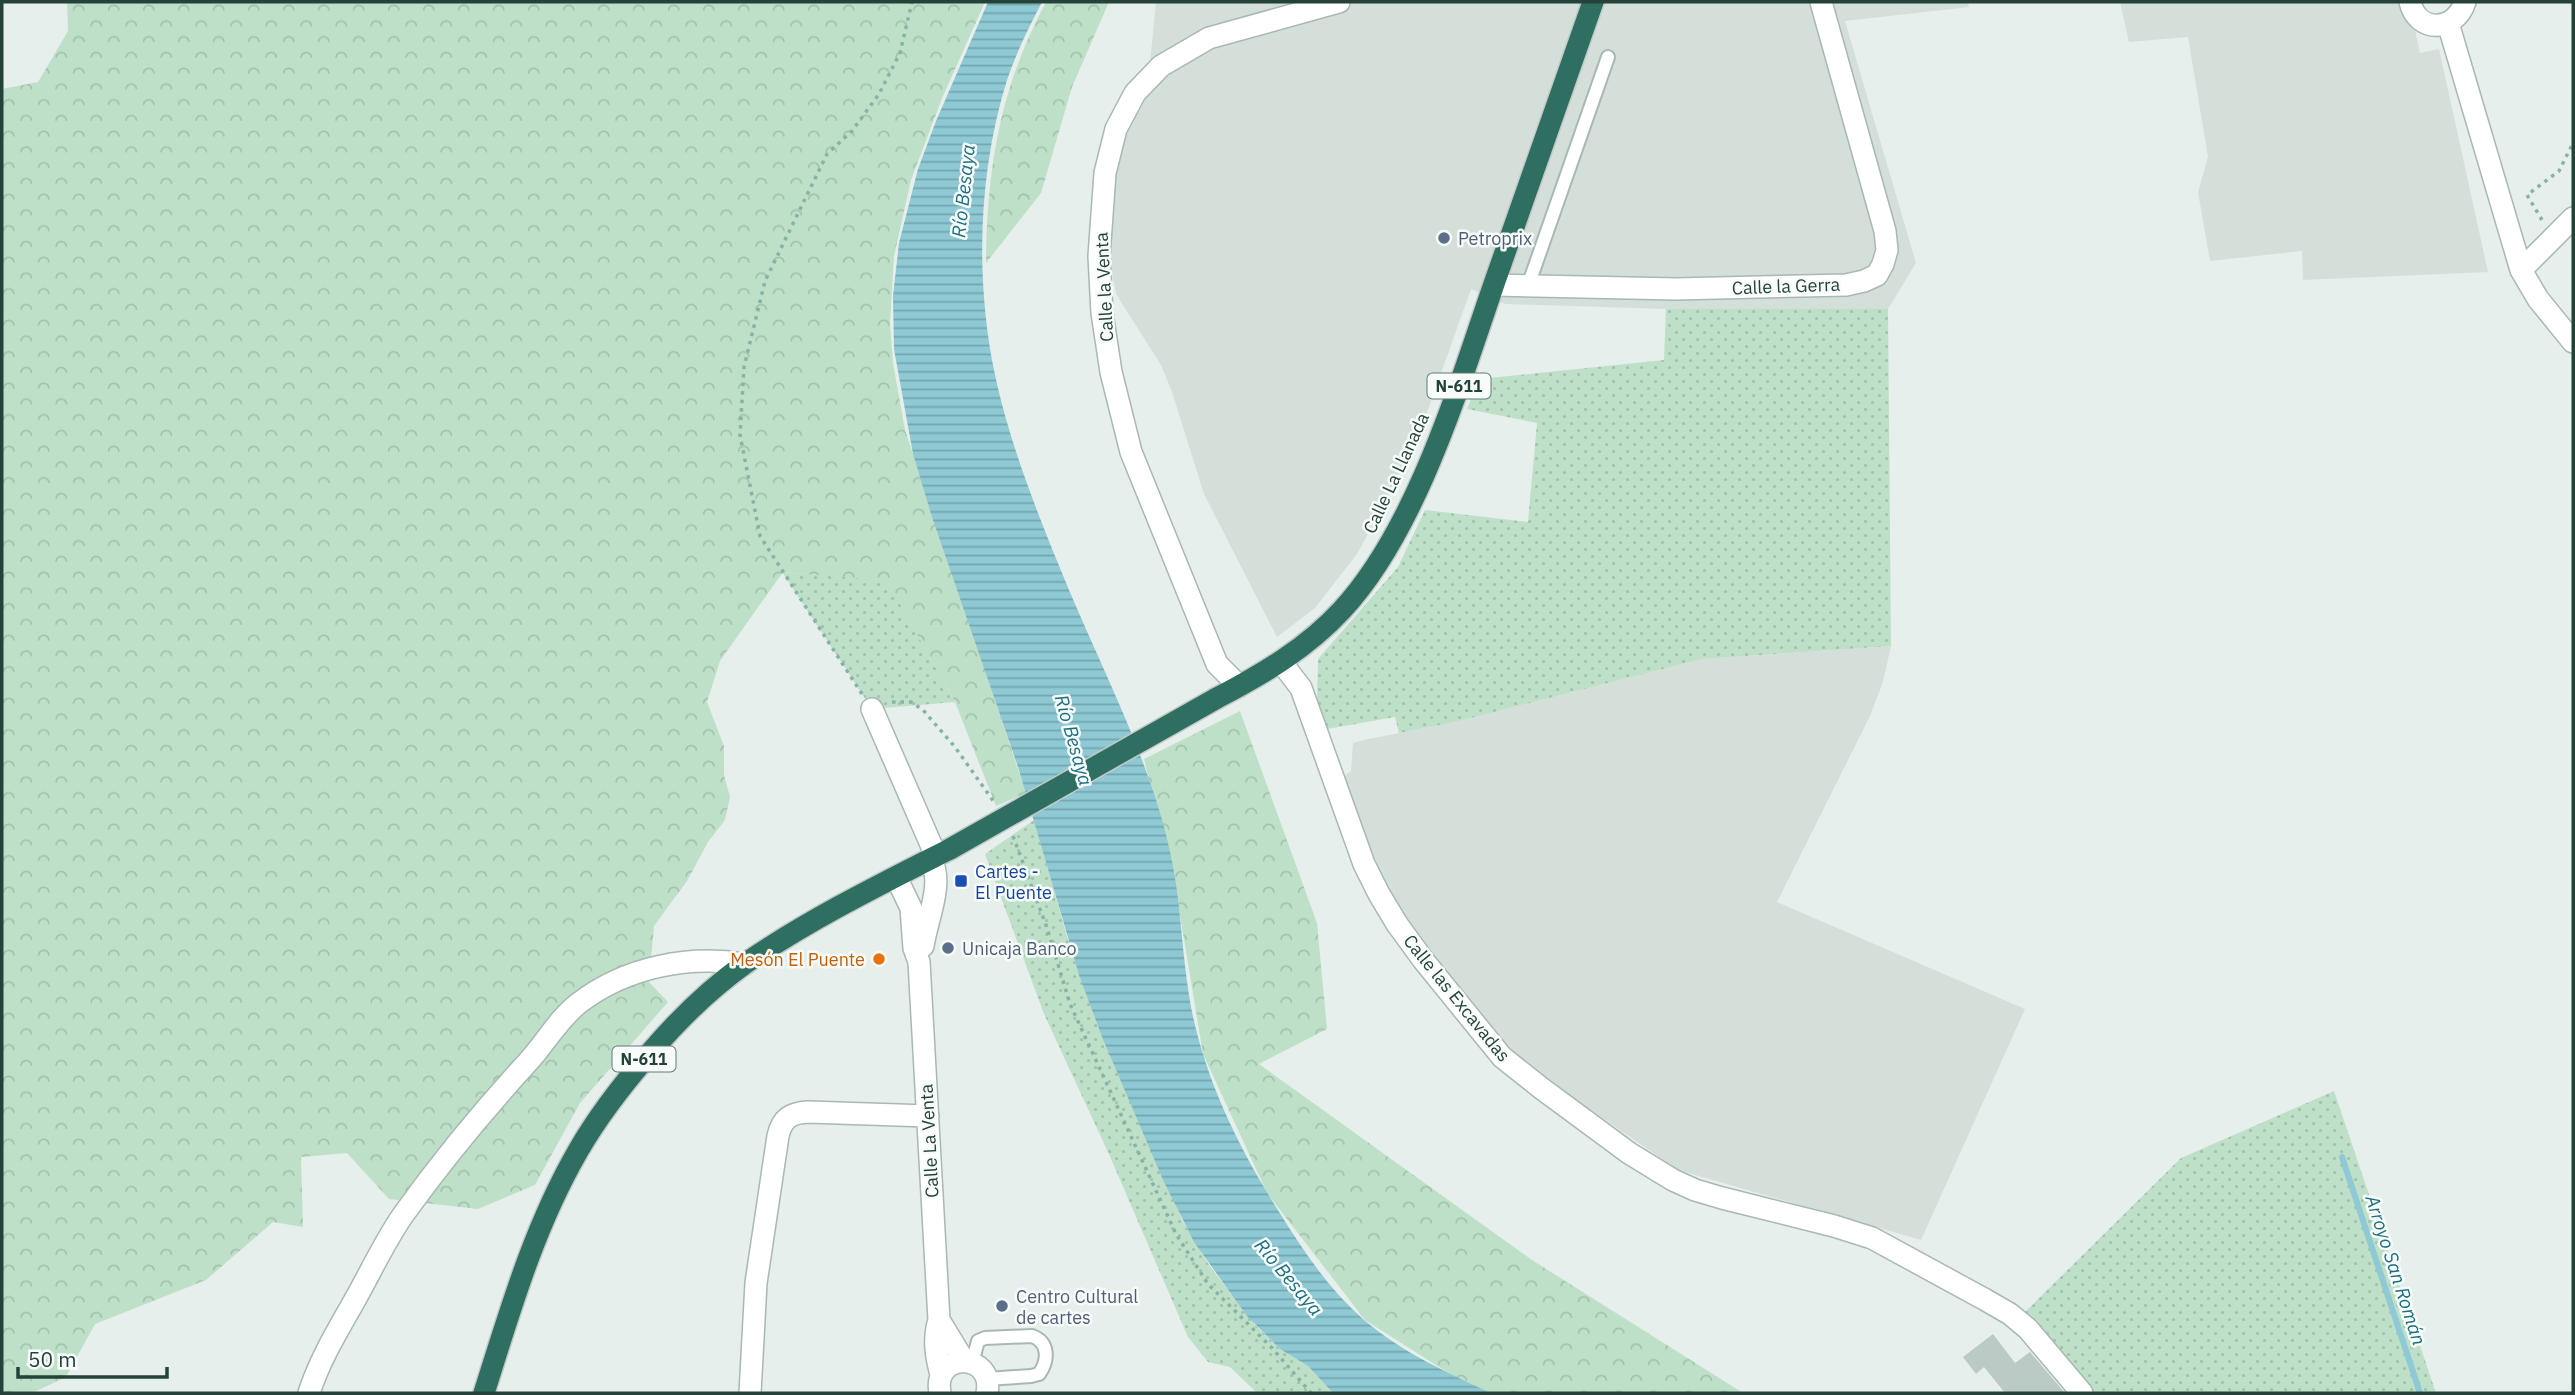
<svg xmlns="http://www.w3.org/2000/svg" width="2575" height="1395" font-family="'IBM Plex Sans',sans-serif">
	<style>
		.built { fill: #d4dfda }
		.green { fill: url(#green-dots) }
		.forest { fill: url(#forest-crowns) }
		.water { fill: url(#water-rules) }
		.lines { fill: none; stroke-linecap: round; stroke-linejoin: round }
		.stream { stroke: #8ec9d4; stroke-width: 6 }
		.building { fill: #bbcac4 }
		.lane-casing { stroke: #a8b8b2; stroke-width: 16 }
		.street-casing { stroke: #a8b8b2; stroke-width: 24 }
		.highway-casing { stroke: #c2cac8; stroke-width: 24 }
		.path { stroke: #86b3a5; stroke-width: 3.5; stroke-dasharray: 3.5 5; stroke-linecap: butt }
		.lane { stroke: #fff; stroke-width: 12 }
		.street { stroke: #fff; stroke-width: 21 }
		.highway { stroke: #2f6f62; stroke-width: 21 }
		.highway-bridge-casing { stroke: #c2cac8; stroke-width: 24; stroke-linecap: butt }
		.highway-bridge { stroke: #2f6f62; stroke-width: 21 }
		.service-dot { fill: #5c6f8a; stroke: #f7fbf9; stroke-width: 2.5 }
		.transit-dot { fill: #1a4fb4; stroke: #f7fbf9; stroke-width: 2.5 }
		.food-dot { fill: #e8710a; stroke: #f7fbf9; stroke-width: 2.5 }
		.labels { text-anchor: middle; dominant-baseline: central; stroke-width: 5; stroke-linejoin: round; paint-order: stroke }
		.shield { fill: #f7fbf9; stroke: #637a73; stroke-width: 2 }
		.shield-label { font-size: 16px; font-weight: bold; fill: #24423a }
		.service-label { font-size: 18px; fill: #4e5e75; stroke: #f7fbf9; text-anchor: start }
		.street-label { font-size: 18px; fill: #24423a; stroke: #f7fbf9 }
		.transit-label { font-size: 18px; fill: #164399; stroke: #f7fbf9; text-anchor: start }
		.food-label { font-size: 18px; fill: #c56008; stroke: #f7fbf9; text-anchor: end }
		.water-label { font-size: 19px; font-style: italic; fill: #1c6f80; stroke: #f7fbf9 }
	</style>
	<defs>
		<pattern id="green-dots" width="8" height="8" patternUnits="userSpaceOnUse" patternTransform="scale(1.75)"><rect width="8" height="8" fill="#bfe0c8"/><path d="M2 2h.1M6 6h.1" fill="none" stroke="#a4c1ad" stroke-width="1.8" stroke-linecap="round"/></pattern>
		<pattern id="forest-crowns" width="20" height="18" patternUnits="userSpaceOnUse" patternTransform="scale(1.75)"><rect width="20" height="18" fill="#bfe0c8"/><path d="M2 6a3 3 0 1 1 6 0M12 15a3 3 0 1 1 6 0" fill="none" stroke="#a4c1ad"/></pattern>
		<pattern id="water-rules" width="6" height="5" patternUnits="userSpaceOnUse" patternTransform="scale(1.75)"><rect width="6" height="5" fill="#8ec9d4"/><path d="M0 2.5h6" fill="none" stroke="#74a5ad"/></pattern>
	</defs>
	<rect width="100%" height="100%" fill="#e6efeb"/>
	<path class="built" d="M1156,2H1968L1969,7L1845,21L1916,263L1888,309H1666L1505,304L1471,289L1424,421L1384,505L1357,554L1315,608L1277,637L1204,494L1172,392L1161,365L1116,294L1109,254L1117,155L1140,105L1155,84L1150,63Z
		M2120,2H2409L2420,53L2439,49L2488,272L2303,280L2302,251L2210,261L2198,192L2208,157L2188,37L2129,42Z
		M1891,646L1883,682L1870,716L1777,902L2025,1009L1921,1240L1678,1170L1505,1051L1402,919L1366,851L1340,779L1351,771L1353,743L1364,740L1455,722L1702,659Z"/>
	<path class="green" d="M1666,309H1888L1891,646L1702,659L1455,722L1399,733L1395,717L1327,729L1317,705L1318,659L1398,567L1425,510L1528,522L1537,423L1467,409L1479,379L1664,360Z
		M782,572L887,580L955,702L872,709Z
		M1034,820L1068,940L1097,1024L1183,1222L1209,1265L1255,1325L1280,1349L1308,1366L1333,1393H1257L1230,1367L1208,1362L1188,1337L1108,1152L1044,1014L985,854Z
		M2334,1091L2436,1393H2091L2023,1314L2181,1158Z"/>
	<path class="forest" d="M67,2H985L943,96L911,180L894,256L890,323L893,363L905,430L1026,793L996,806L955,702L887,581L783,572L720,661L707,702L724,746V775L730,797L725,820L708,842L687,881L654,926L649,982L668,1002L580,1103L535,1185L478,1209L389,1199L347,1153L301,1157L303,1227L273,1222L206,1280L95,1324L66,1377L32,1393H2V89L38,82L68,31Z
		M1046,2H1109L1072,87L1041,193L986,263C987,167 1000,88 1046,2Z
		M1240,711L1317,923L1327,1029L1259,1064L1532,1260L1743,1393H1490L1450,1374L1365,1320L1267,1193L1203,1054L1178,903L1144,759Z"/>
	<path class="water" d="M988,2H1042C1029,27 1016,53 1007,80C978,173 975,280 995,375C1011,449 1040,520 1069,590C1096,654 1128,718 1151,785C1163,819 1172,854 1177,891C1182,930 1184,969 1191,1007C1206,1083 1240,1150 1281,1215C1304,1252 1329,1289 1363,1319C1401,1352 1446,1372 1491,1393H1333L1308,1366L1280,1349L1247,1316L1194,1242L1164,1182L1102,1037L1079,975L1018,767L932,517L913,454L894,349L893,296L899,243L918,169L936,121Z"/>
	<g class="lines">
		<path class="stream" d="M2342,1157L2420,1393"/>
	</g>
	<path class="building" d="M1993,1334L2015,1363L2030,1352L2065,1393H2005L1984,1367L1976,1374L1963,1357Z"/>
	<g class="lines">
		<defs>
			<path id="lane" d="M1528,286L1608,57
				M972,1363L978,1341L985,1338L1032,1336C1049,1342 1049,1360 1039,1374L1031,1376L987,1379"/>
			<path id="street" d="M2410,2C2418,34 2455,32 2465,2
				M2448,23L2521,270L2538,299L2573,342
				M2521,270L2573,218
				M1494,285L1676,289L1846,285L1864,281L1877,275L1883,264L1887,250L1885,231L1821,2
				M1281,662L1301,688L1364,864L1379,894L1397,924L1424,961L1502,1057L1541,1088L1629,1153L1673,1180L1695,1190L1722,1198L1834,1226L1872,1238L1984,1299L2010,1314L2028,1329L2082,1393
				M1239,686L1217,664L1131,452L1111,372L1102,313L1099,256L1105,173L1116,129L1135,93L1161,66L1209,38L1339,2
				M872,709L936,856
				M896,877L911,908L914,948L919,962L939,1320C933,1339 936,1356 941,1375
				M923,946C927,919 944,884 931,859
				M939,1320L964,1361
				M309,1393C320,1359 338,1330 356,1298C371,1271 385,1241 403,1215C441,1162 483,1111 527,1063C545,1044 558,1019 579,1003C626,967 688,955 745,964
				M750,1393L756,1283L778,1136C782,1118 791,1113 808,1112L928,1116
				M940,1393C932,1351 995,1352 987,1393"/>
			<path id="highway" d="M1217,698C1263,674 1307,648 1342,610C1417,529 1459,385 1495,281C1527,188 1560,95 1593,2
				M484,1393C510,1311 534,1227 578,1151C598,1116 623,1084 650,1053C678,1020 711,988 746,963C810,919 881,884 950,849"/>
		</defs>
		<use href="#lane" class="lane-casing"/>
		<use href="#street" class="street-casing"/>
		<use href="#highway" class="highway-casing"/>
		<path class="path" d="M2542,220L2527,195L2559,171L2573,143
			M862,694L760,536L740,435L744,367L765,281L827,154L852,131L879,94L900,53L912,2
			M892,702H911L923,710L955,747L994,802
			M1013,836L1047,928L1070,1004L1176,1234L1208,1284L1272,1348L1311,1393"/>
		<use href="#lane" class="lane"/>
		<use href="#street" class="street"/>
		<use href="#highway" class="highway"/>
		<defs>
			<path id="highway-bridge" d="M950,849L1217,698"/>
		</defs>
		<use href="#highway-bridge" class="highway-bridge-casing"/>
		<use href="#highway-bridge" class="highway-bridge"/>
	</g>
	<g class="service-dot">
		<circle cx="1444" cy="238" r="7"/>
		<circle cx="948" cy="948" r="7"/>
		<circle cx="1002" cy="1306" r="7"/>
	</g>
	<rect class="transit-dot" x="954" y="874" width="14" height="14" rx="3.5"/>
	<circle class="food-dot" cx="879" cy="959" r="7"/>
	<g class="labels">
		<g class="shield">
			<rect x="1427.5" y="373.5" width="63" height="25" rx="5"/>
			<rect x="612.5" y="1046.5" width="63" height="25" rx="5"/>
		</g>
		<g class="shield-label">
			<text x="1459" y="386">N-611</text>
			<text x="644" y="1059">N-611</text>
		</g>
		<g class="service-label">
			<text x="1458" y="238">Petroprix</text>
			<text x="962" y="948">Unicaja Banco</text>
			<text x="1016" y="1296">Centro Cultural<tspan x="1016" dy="21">de cartes</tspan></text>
		</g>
		<g class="street-label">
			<text transform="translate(1786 286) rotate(-2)">Calle la Gerra</text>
			<text transform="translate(1104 287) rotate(-93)">Calle la Venta</text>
			<text transform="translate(1396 473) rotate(-65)">Calle La Llanada</text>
			<text transform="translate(1457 998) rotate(51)">Calle las Excavadas</text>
			<text transform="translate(929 1141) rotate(-93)">Calle La Venta</text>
		</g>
		<g class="transit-label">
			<text x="975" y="871">Cartes -<tspan x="975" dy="21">El Puente</tspan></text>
		</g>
		<g class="food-label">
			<text x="865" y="959">Mesón El Puente</text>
		</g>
		<g class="water-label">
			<text transform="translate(963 191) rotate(-84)">Río Besaya</text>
			<text transform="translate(1074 740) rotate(74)">Río Besaya</text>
			<text transform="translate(2396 1270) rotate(72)">Arroyo San Román</text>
			<text transform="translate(1289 1277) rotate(50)">Río Besaya</text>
		</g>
	</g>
	<rect width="2575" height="1395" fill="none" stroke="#24423a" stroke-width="7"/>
	<path d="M18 1367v10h149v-10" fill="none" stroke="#24423a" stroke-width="3.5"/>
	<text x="28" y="1367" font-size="21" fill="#24423a" stroke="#f7fbf9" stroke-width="5" paint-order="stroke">50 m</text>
</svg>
